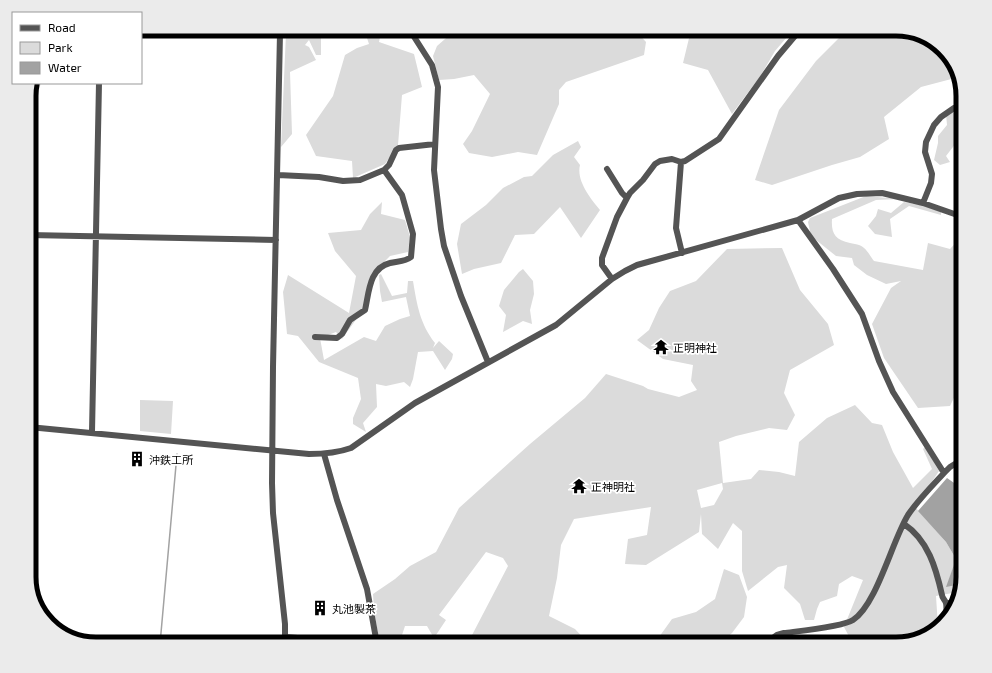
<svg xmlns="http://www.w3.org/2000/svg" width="992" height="673" font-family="'Exo 2','Noto Sans JP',sans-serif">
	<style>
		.green { fill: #dbdbdb; fill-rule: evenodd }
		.water { fill: #a2a2a2 }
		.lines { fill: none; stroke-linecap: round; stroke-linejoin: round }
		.stream { stroke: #a2a2a2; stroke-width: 1.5 }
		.river { stroke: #a2a2a2; stroke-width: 9 }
		.minor { stroke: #545454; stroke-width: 6 }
		.labels { text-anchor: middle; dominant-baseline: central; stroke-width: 3.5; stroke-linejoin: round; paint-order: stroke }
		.poi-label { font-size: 11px; fill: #000; stroke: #fff; text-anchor: start }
		.rim { fill: none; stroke: #000; stroke-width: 5 }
	</style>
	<rect width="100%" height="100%" fill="#fff"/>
	<path class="green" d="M848,29H896L933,40L956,66L959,77L921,87L884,117L889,139L860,157L832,165L772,185L755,180L779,110L816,61Z
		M691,30H793L775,51L761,75L732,114L708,70L683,63Z
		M636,31L646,42L644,55L566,82L559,90V104L537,155L518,152L492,157L469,153L463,144L472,131L490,94L474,75L454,79L439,80L433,56L437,46L453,32Z
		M365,32H381L379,42L414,54L422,87L402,95L398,145L385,164L353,178L352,161L316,156L306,135L333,96L345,55L357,48L369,44Z
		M286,33H316L312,37H321V55H316L309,40L305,45L309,47L316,60L290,72L292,134L281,147Z
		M33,83H41L29,120V92Z
		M955,97L963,98V134L946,156L950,162L940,165L934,160L938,143V136L947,125L946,114L956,109Z
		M578,141L581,147L574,157L580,165C576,181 591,199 600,210L581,238L560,207L534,234L515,235L501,263L474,269L462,274L457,244L461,224L486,205L503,188L524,177L532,176L553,155Z
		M866,196L900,199L876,200L832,219C831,233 835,240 850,243C853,244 857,244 859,245C866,247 870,256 874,261L923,270L928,243L950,249L962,236L961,265L963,266V379L950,406L918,408L884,358L872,324L891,288L901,281L886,284L867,275L854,265L852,258L836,256L811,236L808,222L810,218Z
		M382,202L381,214L405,220L410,237L408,252L390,256L377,269L368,303L342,339L336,332L320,338L324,360L364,337L376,341L385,326L400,319L410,316L406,297L382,302L380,291L379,275L381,274L392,296L407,293L408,281H413C417,305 420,324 435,343L433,348L439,341L453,354L452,359L445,370L433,351L418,352L413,379L410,387L404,382L386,386L376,384L377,407L363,423L366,432L353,424V418L361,399L358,378L319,362L298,336L287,334L283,292L288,275L349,313L356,276L335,251L328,233L361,230L370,214Z
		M904,202L922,205L941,212V215L909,206L890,219L892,237L875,234L868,226L876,216L878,209L891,213Z
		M782,248L800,290L828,324L834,345L790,370L784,393L795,415L787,430L769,428L736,436L719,442L723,483L751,479L759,470L779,472L795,476L799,442L827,418L855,405L872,423L882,425L893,452L913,488L932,469L923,449L925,447L939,471L915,507L946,542L956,559L947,586L961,584L958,592L936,596L938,627L926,637L896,644H853L844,627L863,580L852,576L839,584L837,596L820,602L817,609L814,620H805L800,604L784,588L787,565L778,567L748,591L742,571V531L733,523L718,549L702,534L701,514L699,532L646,565L625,564L628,539L647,535L651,507L574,519L561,545L557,578L549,616L575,629L589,644H461L471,637L508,566L503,558L486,552L439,615L446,620L434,638L427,626H405L399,644H380L374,611L373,594L395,579L410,566L436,552L459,508L530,444L585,398L606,374L643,386L648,389L679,397L697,390L691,381L693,365L663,359L637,340L649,330L659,308L670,291L696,281L727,249ZM722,483L723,489L714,505L701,508L697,490Z
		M523,269L533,281L534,294L530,310L532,324L523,321L503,332L506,315L499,306L504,290L519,272Z
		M140,400L173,401L171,434L140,431Z
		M724,569L739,575L747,597L744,617L732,633L720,644H702L700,642L690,641L689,644H654L672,619L696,612L715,599Z"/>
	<path class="water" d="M947,478L957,485L963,484V577L961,584L946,587L956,559L946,542L918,511Z
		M801,635L814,638L818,644H776V643Z"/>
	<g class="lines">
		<path class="stream" d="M160,644L177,454"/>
		<path class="river" d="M29,95L32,86"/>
		<path class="minor" d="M411,32L432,65L438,87L434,170L441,229L444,246L461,296L488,362
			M280,33L273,367L272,483L273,513L285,624V644
			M681,162L676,228L682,253
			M607,169L622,193L627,198L630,193L643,180L655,164L660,161L672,159L681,162L685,161L719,139L778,56L800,30
			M278,175L319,177L343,181L360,180L384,170L389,165L396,150L399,148L435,144
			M923,203L931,183L932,174L925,152L926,142L934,125L941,117L954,108
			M798,220L833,269L862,314L879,361L893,392L944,473
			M29,235L276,240
			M612,279L602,265V258L617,217L627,198
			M315,337L337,338L342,334L350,320L365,310C369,293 369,268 390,263C397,261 405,262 411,257L413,234L402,195L384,170
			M29,427L309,454C324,454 337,453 351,448L415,403L556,325L612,279L625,271L637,265L798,220L839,198L857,194L882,193L923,203L963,217
			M92,432L99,83
			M324,454L337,500L367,589L377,644
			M904,524C928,540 936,568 942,595C942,598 945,600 946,603C947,608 946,614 946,619
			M946,603H955
			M285,637L373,644
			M765,644L777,635L784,633C799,631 842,627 853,620C877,604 892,541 908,515C918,500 932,486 944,473L950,467L963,459"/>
	</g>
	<defs>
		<symbol id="temple-bare" viewBox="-9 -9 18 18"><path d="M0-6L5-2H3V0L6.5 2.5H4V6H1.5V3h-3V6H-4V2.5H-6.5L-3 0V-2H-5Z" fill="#000" stroke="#fff" stroke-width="2.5" paint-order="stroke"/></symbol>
		<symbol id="building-bare" viewBox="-9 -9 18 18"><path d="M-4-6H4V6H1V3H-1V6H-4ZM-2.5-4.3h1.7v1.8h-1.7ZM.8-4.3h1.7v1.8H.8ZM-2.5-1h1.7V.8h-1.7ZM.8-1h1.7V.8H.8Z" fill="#000" stroke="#fff" stroke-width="2.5" paint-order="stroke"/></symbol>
	</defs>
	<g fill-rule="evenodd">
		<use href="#temple-bare" x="650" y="336" width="22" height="22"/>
		<use href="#building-bare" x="126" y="448" width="22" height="22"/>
		<use href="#temple-bare" x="568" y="475" width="22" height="22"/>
		<use href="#building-bare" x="309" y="597" width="22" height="22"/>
	</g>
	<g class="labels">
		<g class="poi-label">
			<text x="673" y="347">正明神社</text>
			<text x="149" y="459">沖鉄工所</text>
			<text x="591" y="486">正神明社</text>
			<text x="332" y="608">丸池製茶</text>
		</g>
	</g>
	<path d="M0 0H992V673H0ZM96 36H896A60 60 0 0 1 956 96V577A60 60 0 0 1 896 637H96A60 60 0 0 1 36 577V96A60 60 0 0 1 96 36Z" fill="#ebebeb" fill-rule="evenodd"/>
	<path class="rim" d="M96 36H896A60 60 0 0 1 956 96V577A60 60 0 0 1 896 637H96A60 60 0 0 1 36 577V96A60 60 0 0 1 96 36Z"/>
	<rect x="12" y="12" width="130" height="72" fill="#ffffff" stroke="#999999"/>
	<rect x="20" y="25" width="20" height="6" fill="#545454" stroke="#999999"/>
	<text x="48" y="32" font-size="12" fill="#000000">Road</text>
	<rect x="20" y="42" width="20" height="12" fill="#dbdbdb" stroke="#999999"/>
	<text x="48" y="52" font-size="12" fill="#000000">Park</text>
	<rect x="20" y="62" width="20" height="12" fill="#a2a2a2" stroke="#999999"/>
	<text x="48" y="72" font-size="12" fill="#000000">Water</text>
</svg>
